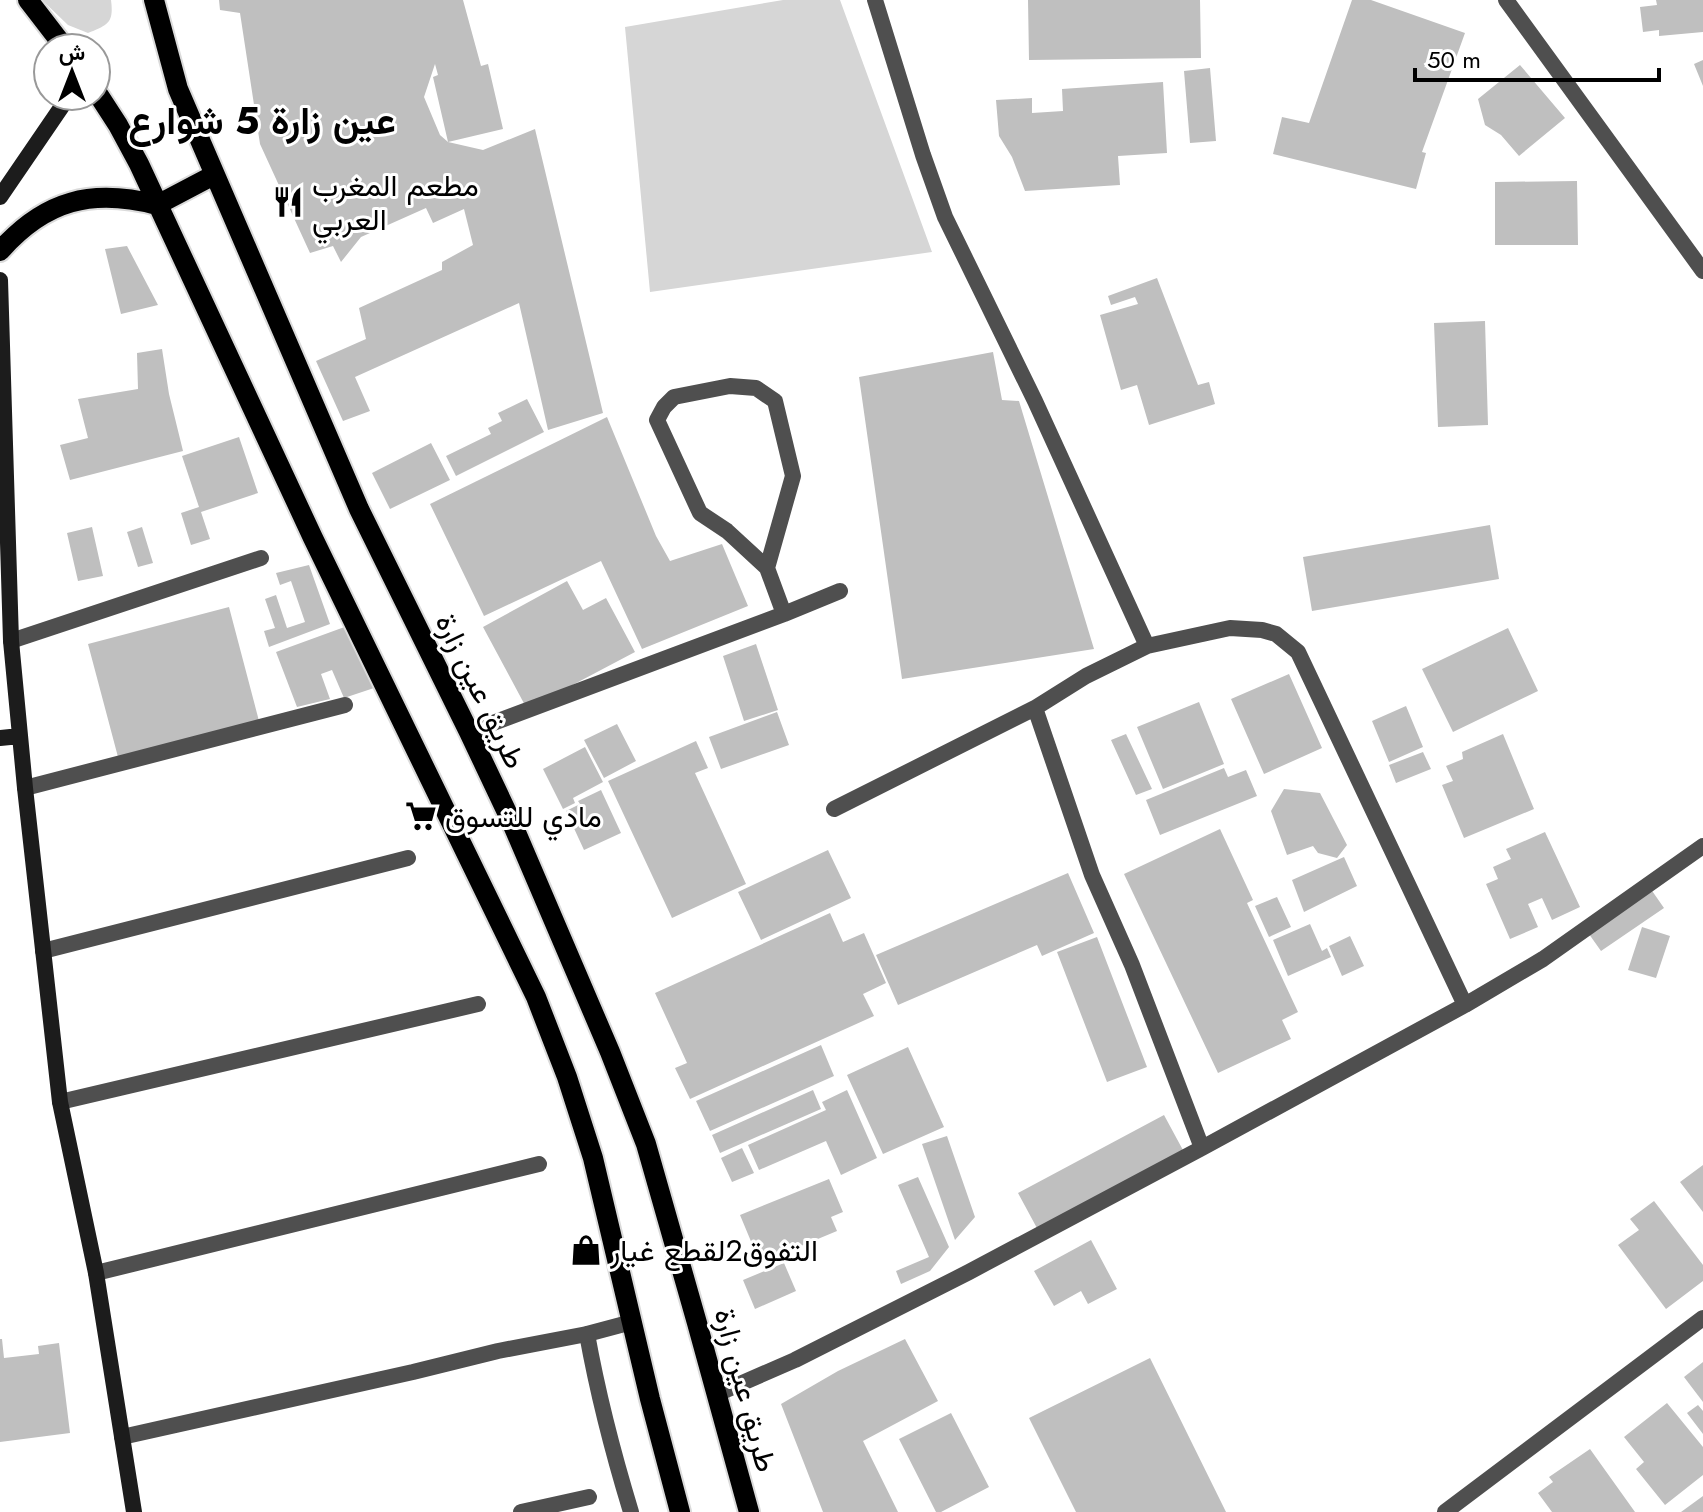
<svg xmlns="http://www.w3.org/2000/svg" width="1703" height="1512" font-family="Jost,Vazirmatn,sans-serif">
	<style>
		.green { fill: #d6d6d6 }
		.building { fill: #bfbfbf; fill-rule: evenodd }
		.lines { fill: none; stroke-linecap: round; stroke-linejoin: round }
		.primary-casing { stroke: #dbdbdb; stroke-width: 24 }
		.lane { stroke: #4f4f4f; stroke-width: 16 }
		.street { stroke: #4f4f4f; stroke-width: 16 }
		.secondary { stroke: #1c1c1c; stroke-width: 16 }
		.primary { stroke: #000; stroke-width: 20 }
		.labels { text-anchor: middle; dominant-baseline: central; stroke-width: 6; stroke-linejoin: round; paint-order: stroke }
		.poi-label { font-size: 30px; fill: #000; stroke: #fff; text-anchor: start }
		.street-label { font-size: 30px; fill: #000; stroke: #fff }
		.district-label { font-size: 38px; font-weight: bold; fill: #000; stroke: #fff }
	</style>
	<rect width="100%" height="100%" fill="#fff"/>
	<path class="green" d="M42,0H111C114,23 108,25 88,33L68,25Z
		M783,0H840L932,252L650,292L625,27Z"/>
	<path class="building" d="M219,0H463L481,66L488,64L503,129L448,142L483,150L535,129L603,413L548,430L519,303L355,377L370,411L343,421L316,361L366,339L359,308L442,270V262L473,245L464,209L433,223L426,208L361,237L341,262L333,246L310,253L260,144L240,13L220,10ZM435,64L438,75L433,77L448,142L440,135L424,97Z
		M1028,0H1200L1201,58L1029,60Z
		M1352,0H1371L1465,33L1422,152L1426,153L1416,189L1273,154L1282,117L1309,123Z
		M1656,0H1703V32L1659,36V30L1643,32L1640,7L1657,5Z
		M1703,60V86L1694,64Z
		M1520,65L1565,118L1519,156L1501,135L1485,125L1478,99Z
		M1210,68L1216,141L1190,143L1184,71Z
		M1163,82L1167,153L1118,156L1120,185L1025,191L1012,157L999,136L996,100L1032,98V113L1063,111L1062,89Z
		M1577,181L1578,245H1495V182Z
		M127,246L158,305L121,314L105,249Z
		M1157,278L1198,385L1209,382L1215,404L1149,425L1137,385L1121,390L1100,315L1138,304L1135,297L1111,305L1108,296Z
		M1485,321L1488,425L1438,427L1434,323Z
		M162,349L169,394L183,451L70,480L60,445L88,438L78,399L138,389L137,353Z
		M993,352L1002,400L1019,401L1094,649L902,679L859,377Z
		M527,399L544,432L456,476L446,456L491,434L488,428L502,421L498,413Z
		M607,417L656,536L670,561L722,544L748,606L642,649L601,561L484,616L430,504Z
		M239,437L258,493L201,512L210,539L191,545L181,513L199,507L182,456Z
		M431,443L450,480L390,509L372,473Z
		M1490,525L1499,579L1312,611L1303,557Z
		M92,527L103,576L78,581L67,533Z
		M142,527L153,563L138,567L127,532Z
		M309,565L330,624L269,647L264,631L275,628L265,599L276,595L287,628L305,622L291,581L280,585L276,573Z
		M567,581L583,610L606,598L635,652L527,709L483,627Z
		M229,607L259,721L118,757L88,644Z
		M350,625L377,687L344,698L332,670L321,674L330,699L297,707L276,652Z
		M1508,628L1538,691L1453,732L1422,669Z
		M756,644L778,710L744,721L723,656Z
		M1289,674L1322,748L1264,774L1231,699Z
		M1199,702L1224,764L1163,789L1137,727Z
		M1406,706L1423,747L1389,762L1372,721Z
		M777,712L789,745L721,769L709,737Z
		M617,724L636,761L604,778L584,740Z
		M1126,734L1152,789L1136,795L1111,740Z
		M1503,734L1534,809L1464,838L1442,785L1453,781L1446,766L1463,759L1462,752Z
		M696,741L708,768L695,773L746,884L672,918L608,781Z
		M585,747L603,782L573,798L575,803L563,809L543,769Z
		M1423,752L1431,769L1396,783L1389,765Z
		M1224,768L1228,777L1246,770L1257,796L1160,835L1146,800Z
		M1284,789L1320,793L1347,845L1337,858L1318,853L1313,846L1287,855L1271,811Z
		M601,790L621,833L584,850L566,811L580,804L578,801Z
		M1220,829L1253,900L1247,903L1298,1012L1282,1020L1291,1039L1218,1073L1124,874Z
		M1545,832L1580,907L1552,920L1542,898L1528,904L1538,927L1510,939L1486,884L1498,879L1493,867L1511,859L1506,849Z
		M828,850L851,898L761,940L738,892Z
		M1344,857L1357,886L1304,912L1292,880Z
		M1068,873L1094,933L1042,956L1037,945L898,1005L876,955Z
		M1648,885L1664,908L1601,951L1584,927Z
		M1277,897L1291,927L1269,937L1255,906Z
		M830,913L843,942L864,933L886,983L863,994L874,1016L690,1099L675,1068L687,1063L655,993Z
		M1310,924L1322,951L1327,948L1331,957L1288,976L1273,940Z
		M1642,927L1670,936L1656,978L1628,970Z
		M1350,936L1364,966L1342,976L1329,946Z
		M1097,937L1147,1067L1107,1082L1057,952Z
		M821,1045L834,1076L710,1131L696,1101Z
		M908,1047L944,1127L883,1154L847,1075Z
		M813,1090L821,1109L720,1153L712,1135Z
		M847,1090L877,1158L841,1175L826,1141L759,1170L748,1145L826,1110L822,1102Z
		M1164,1115L1184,1152L1038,1230L1018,1193Z
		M947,1136L975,1217L955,1240L922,1144Z
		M742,1148L754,1173L732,1182L721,1158Z
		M1703,1165V1212L1680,1182Z
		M918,1177L949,1247L930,1271L901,1284L896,1271L929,1257L898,1185Z
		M829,1179L843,1212L831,1217L837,1231L760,1263L740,1215Z
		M1654,1201L1703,1265V1281L1666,1309L1618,1245L1639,1230L1630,1219Z
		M1091,1240L1117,1289L1088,1304L1081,1291L1054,1306L1034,1271Z
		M784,1263L796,1291L755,1309L743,1280Z
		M0,1339H2L4,1358L39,1354L38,1346L59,1343L70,1433L0,1442Z
		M905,1339L938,1401L863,1441L898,1512H823L781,1404L838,1371Z
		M1150,1358L1226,1512H1076L1029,1418Z
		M1703,1362V1402L1684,1377Z
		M1667,1403L1703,1447V1475L1665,1505L1636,1469L1644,1462L1624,1437Z
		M1698,1405L1703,1411V1434L1687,1413Z
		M951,1413L989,1487L941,1512H936L899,1439Z
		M1590,1449L1635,1512H1552L1538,1493L1553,1482L1549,1477Z
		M1703,1496V1512H1681Z"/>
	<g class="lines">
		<defs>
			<path id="primary" d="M28,0L65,48
				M154,0L178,89L359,509L469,732L512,823L610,1052L646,1144L697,1323L749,1512
				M96,91L118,125L139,164L313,538L536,997L567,1077L593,1158L650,1399L680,1512
				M0,251C45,200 92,188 157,205L214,175"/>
		</defs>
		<use href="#primary" class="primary-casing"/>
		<path class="lane" d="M767,568L793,476L775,401L756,388L730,386L674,397L664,407L657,420L700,513L727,531L767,568L784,614
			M469,732L784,614L840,591
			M587,1334C598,1395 613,1453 631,1512"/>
		<path class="street" d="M875,0L923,155L945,217L1035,401L1147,646
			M1506,0L1703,271
			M11,641L261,558
			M25,788L345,705
			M834,809L1035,708
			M43,951L408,858
			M60,1102L478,1004
			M1202,1148L1132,965L1092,875L1035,708L1086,676L1147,646L1230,628L1262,630L1276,634L1298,652L1465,1005
			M96,1273L539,1164
			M717,1394L795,1360L969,1272L1202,1148L1465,1005L1543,959L1703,846
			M122,1437L413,1372L498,1351L587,1334L632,1322
			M521,1512L589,1497
			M1445,1512L1703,1318"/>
		<path class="secondary" d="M0,197L69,96
			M0,280L11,641L25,788L60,1102L96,1273L134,1512
			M0,738L20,736"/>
		<use href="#primary" class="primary"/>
	</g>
	<defs>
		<symbol id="restaurant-bare" viewBox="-9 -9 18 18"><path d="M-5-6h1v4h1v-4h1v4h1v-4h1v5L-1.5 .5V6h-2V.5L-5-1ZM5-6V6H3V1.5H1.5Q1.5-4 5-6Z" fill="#000" stroke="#fff" stroke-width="2.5" paint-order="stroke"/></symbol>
		<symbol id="supermarket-bare" viewBox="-9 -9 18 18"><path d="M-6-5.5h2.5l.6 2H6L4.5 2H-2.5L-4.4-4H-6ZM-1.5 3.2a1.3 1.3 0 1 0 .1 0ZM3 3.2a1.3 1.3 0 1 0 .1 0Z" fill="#000" stroke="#fff" stroke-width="2.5" paint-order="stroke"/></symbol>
		<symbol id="shop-bare" viewBox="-9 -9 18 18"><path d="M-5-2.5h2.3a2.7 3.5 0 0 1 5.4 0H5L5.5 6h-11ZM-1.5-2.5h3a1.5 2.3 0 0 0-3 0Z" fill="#000" stroke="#fff" stroke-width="2.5" paint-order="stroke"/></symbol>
	</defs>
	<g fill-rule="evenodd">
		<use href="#restaurant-bare" x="266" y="180" width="44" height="44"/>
		<use href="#supermarket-bare" x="399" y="794" width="44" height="44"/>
		<use href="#shop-bare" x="564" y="1228" width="44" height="44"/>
	</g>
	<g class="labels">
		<g class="poi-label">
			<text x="312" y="185">مطعم المغرب<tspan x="312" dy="34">العربي</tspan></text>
			<text x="445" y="816">مادي للتسوق</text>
			<text x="610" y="1250">التفوق2لقطع غيار</text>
		</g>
		<g class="street-label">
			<text transform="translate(481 691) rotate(64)">طريق عين زارة</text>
			<text transform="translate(746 1390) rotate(75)">طريق عين زارة</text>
		</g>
		<g class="district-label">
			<text x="262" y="120">عين زارة 5 شوارع</text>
		</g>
	</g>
	<g transform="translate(72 72)"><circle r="38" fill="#ffffff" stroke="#999999" stroke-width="2"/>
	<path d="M0-6L14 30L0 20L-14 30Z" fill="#000000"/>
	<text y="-12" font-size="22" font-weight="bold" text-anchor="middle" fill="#000000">ش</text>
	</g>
	<path d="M1415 68v12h244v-12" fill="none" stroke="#000000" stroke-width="4"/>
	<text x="1427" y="68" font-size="24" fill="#000000" stroke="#ffffff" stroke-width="6" paint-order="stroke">50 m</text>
</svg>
